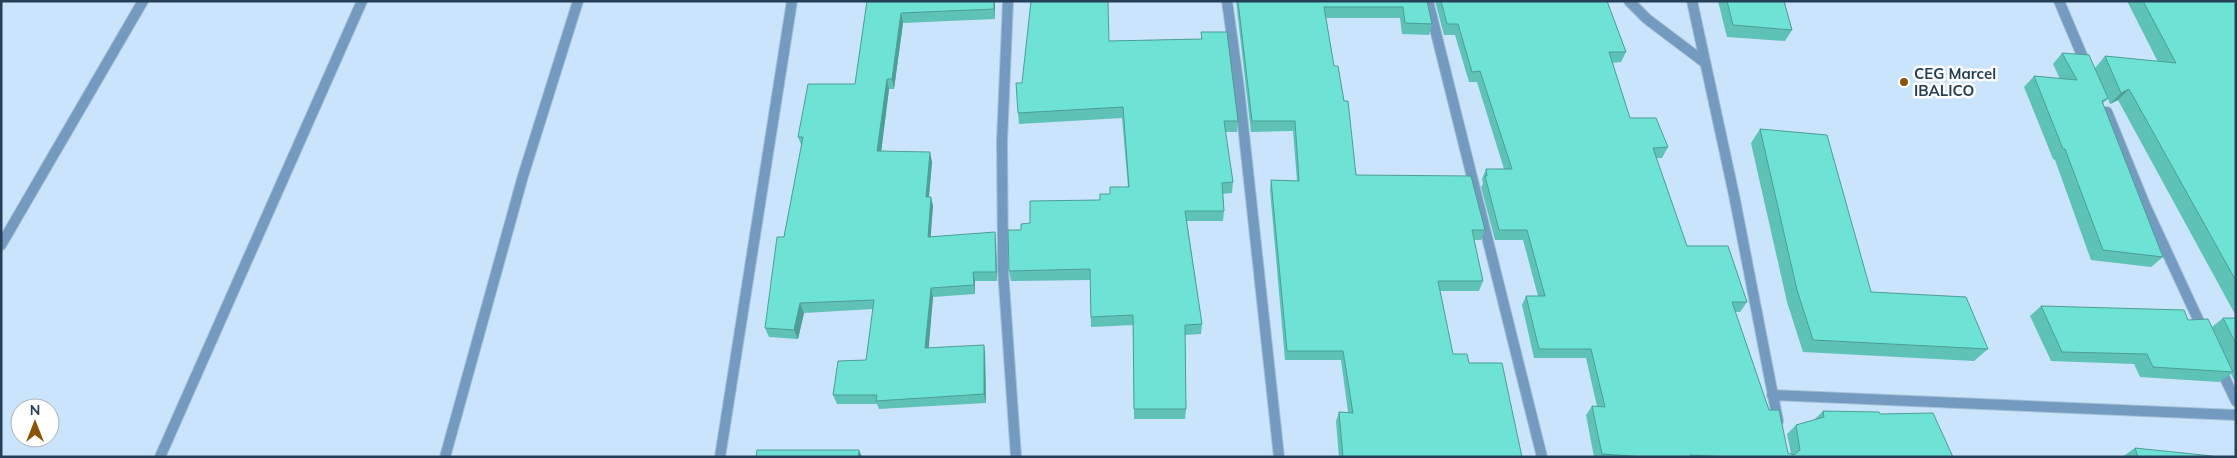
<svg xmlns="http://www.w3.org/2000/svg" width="2237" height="458" font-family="Mulish,sans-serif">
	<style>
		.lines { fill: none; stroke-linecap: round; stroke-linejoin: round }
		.street-casing { stroke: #a5c0d7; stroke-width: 12 }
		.street { stroke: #729bbf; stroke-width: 10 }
		.wall { fill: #5fc2b7 }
		.shaded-wall { fill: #4d9e95 }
		.building { fill: #6ee2d5; stroke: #4d9e95 }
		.poi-dot { fill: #8a5305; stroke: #fff; stroke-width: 2 }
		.labels { text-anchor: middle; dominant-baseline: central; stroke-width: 5; stroke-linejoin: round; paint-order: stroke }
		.poi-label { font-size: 15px; font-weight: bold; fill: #243f57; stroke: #fff; text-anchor: start }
	</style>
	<rect width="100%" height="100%" fill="#c9e4fb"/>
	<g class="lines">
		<defs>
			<path id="street" d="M1008,1L1002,141L1003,270L1016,457
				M1227,1L1239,88L1279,457
				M1428,1L1542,457
				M1629,1L1647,19L1704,62
				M1692,1L1734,195L1778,421
				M2059,1L2087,67
				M2107,112L2145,205L2203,330
				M1,245L143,1
				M2219,366L2236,401
				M1772,395L2236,415
				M160,457L362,1
				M445,457L523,176L578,1
				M720,457L792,1"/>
		</defs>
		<use href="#street" class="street-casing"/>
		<use href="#street" class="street"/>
	</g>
	<path class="wall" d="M867,1H995V19L903,23L894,89H889L881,151L932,162L929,197L933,206L930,237L996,242L997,281H975V294L933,297L928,348L985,353L986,403L879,409L877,404H837L833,395L866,360L873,309L804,313L798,339L769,337L765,328L802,147L798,137L855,84Z
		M1236,1H1427L1432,24L1429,35L1402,34L1400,18H1326L1334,66L1356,175L1485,230L1481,240H1474L1483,281L1479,291H1440L1453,354L1469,363L1522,457H1339L1336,421L1339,412H1348L1341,360H1285L1270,190L1271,180L1297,181L1293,131L1251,132Z
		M1435,1H1607L1626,52L1621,62L1612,63L1630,118L1668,147L1662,158H1656L1687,246L1747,302L1740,312H1735L1769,410L1788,453L1791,454L1787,434L1796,425L1814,420L1823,411L1880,414L1953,457H1594L1586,415L1592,406H1597L1586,358H1534L1522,305L1526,296H1538L1523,240H1495L1481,187L1483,184L1482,179L1486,169H1504L1477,82H1469L1455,35H1444Z
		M1718,1H1784L1792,30L1785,41L1727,37Z
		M2127,1H2236V316L2118,100L2110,104L2108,99L2103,103L2163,257L2151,267L2091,260L2055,160L2053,159L2024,87L2034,76L2060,79L2053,64L2062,53L2095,68L2105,56L2158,62Z
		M1201,32L1238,121L1237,132H1225L1233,182L1232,193L1223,194L1224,211L1223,221H1187L1202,324L1201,334L1185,335L1186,409L1185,419H1134L1133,325L1091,327L1090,280L1011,281L1009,271L1021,230L1030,223L1100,200L1110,194L1128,187L1122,118L1019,124L1018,113L1022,83L1109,41L1201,39Z
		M1760,129L1871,292L1988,349L1974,361L1803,352L1787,302L1751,143Z
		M2041,306L2188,320L2212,327L2223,318H2236V384L2231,374L2219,382L2140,377L2134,364L2051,361L2030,316Z
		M2135,448L2213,457H2122Z"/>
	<path class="shaded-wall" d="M994,1H995V19L994,9Z
		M901,13L903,23L894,89L892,79Z
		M887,79L889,89L880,161L877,151Z
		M2129,89L2118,100L2110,104L2121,93Z
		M930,152L932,162L928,206L926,197Z
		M931,197L933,206L930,246L928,237Z
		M995,232L996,242L997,281L996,272Z
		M973,272L975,281V294L974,285Z
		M931,288L933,297L928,357L925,348Z
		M800,303L804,313L798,339L794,330Z
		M984,345L985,353L986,403L984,394Z
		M859,450L862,457H858Z"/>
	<path class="building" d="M867,1H994V9L901,13L892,79H887L877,151L930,152L926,197H931L928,237L995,232L996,272H973L974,285L931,288L925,348L984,345V394L876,401L877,395H833L838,361L866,360L874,300L800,303L794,330L765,328L777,237H784L803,137H798L808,84H855Z
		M1031,1H1108L1109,41L1202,39L1201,32H1227L1238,121H1224L1233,182L1222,183L1224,211H1185L1202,324L1185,325L1186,409H1134L1133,315L1091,317L1090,269L1009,271L1008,230H1021V224L1030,223V201L1100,200V194H1110V187H1129L1123,107L1018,113L1016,83H1022Z
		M1238,1H1427L1432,24L1405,23L1403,7H1324L1334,66H1338L1344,101H1348L1356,175L1471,176L1485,230H1472L1483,281H1438L1453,354H1467L1469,363H1502L1522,457H1343L1339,412L1353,413L1343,351H1287L1271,180L1299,181L1295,121H1252Z
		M1441,1H1607L1626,52H1609L1630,118H1656L1668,147L1653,148L1687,246H1728L1747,302H1732L1769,410H1779L1788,453L1794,455L1800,450L1796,425L1824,417L1823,411L1879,412L1880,414L1933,413L1953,457H1733L1690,455L1691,457H1646L1602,454L1592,406L1605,407L1591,349H1539L1526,296H1545L1527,230H1499L1485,176H1487L1486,169H1512L1480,71L1472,72L1458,24H1447Z
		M1727,1H1784L1792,30L1733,25Z
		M2143,1H2236V281L2129,89L2121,93L2105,56L2176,63Z
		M2062,53L2089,55L2108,98L2102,101L2163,257L2103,250L2065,149H2063L2034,76L2077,80Z
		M1760,129L1827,135L1871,292L1966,297L1988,349L1813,340L1797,290Z
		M2041,306L2184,310L2188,320L2208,319L2233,372L2153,367L2147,354L2062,352Z
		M2223,318H2236V344Z
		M2135,448L2212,456L2213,457H2138Z
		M757,450H859L858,457H756Z"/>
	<circle class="poi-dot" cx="1904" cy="82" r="5"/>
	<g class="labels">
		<g class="poi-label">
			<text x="1914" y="73">CEG Marcel<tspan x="1914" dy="17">IBALICO</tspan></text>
		</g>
	</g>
	<rect width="2237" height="458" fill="none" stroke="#243f57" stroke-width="5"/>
	<g transform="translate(35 423)"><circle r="24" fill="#ffffff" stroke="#a7b2bc"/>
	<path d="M0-4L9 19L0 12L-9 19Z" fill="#8a5305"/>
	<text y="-8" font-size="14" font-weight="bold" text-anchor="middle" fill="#243f57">N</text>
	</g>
</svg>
